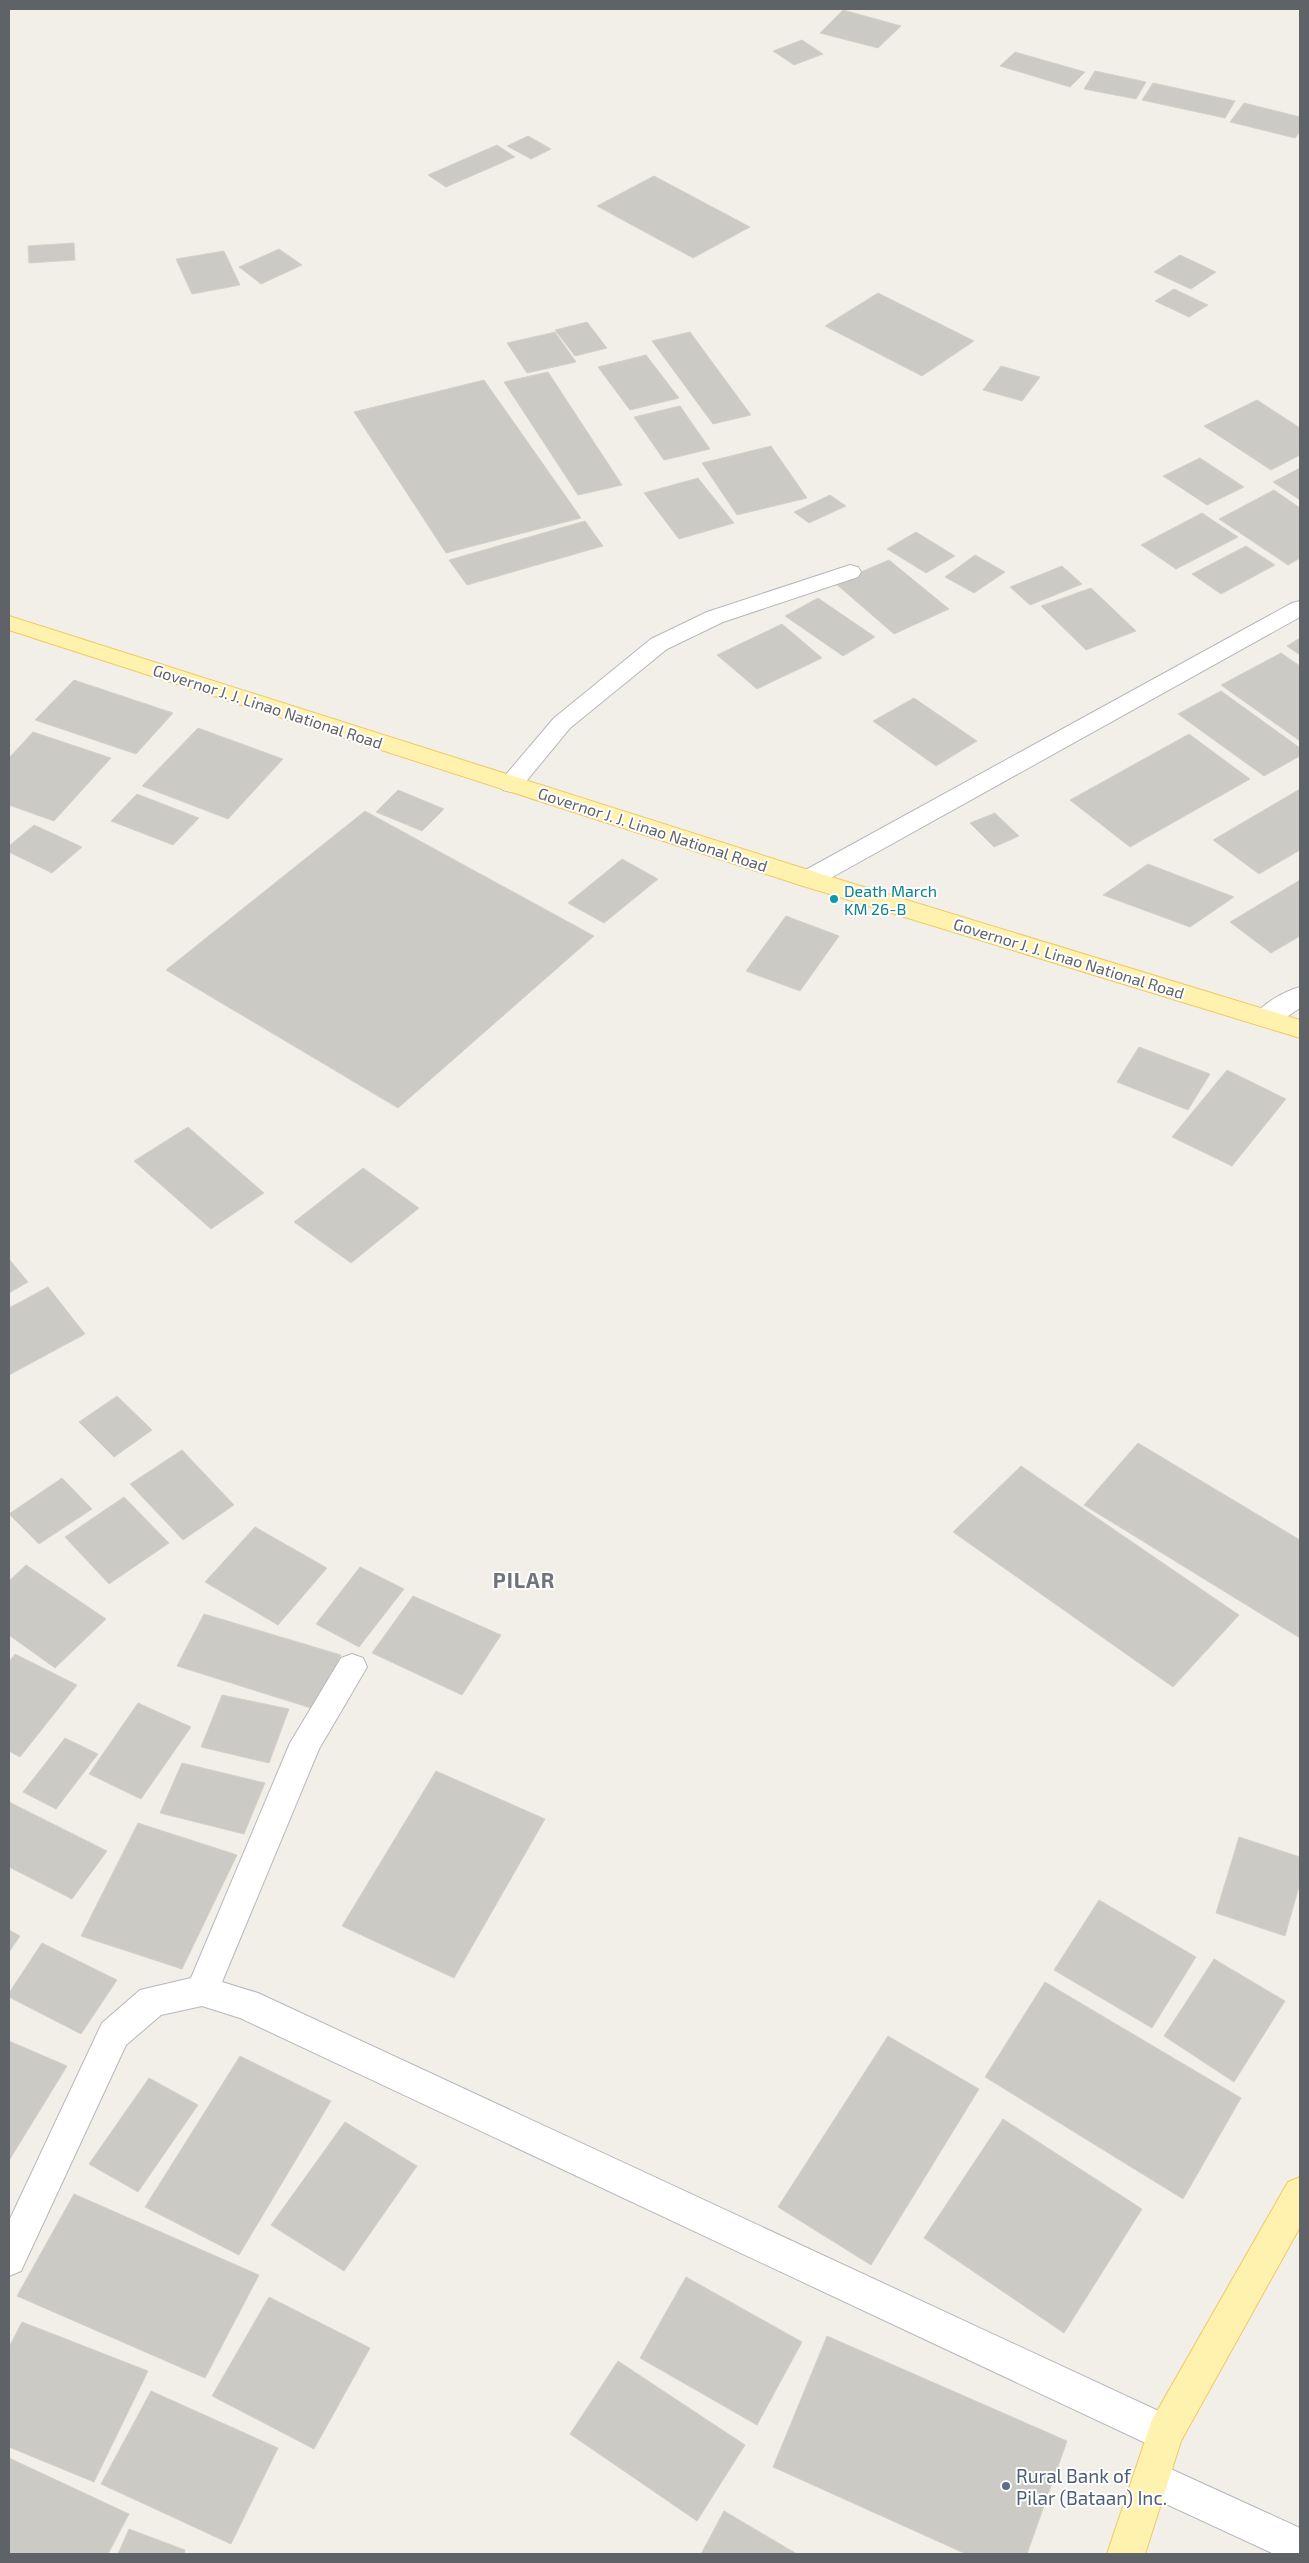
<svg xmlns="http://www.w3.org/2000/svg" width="1309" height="2563" font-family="'Exo 2',sans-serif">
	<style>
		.building { fill: #cccac5; stroke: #d6d1c6 }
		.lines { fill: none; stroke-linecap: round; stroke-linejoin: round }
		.minor-casing { stroke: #b5b8bc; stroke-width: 2 }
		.major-casing { stroke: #f2c960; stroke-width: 2 }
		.minor { fill: #fff; fill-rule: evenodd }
		.major { fill: #fff2af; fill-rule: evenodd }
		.culture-dot { fill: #0f9aa8; stroke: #fff; stroke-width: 2 }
		.service-dot { fill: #5c6f8a; stroke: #fff; stroke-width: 2 }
		.labels { text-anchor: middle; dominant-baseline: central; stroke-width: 4; stroke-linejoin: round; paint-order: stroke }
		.street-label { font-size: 16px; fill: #5f6368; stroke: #fff }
		.culture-label { font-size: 16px; fill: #0d838f; stroke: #fff; text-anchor: start }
		.near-service-label { font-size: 19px; fill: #4e5e75; stroke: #fff; text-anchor: start }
		.district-label { font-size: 21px; font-weight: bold; letter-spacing: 1px; fill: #70757a; stroke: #fff }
	</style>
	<rect width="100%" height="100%" fill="#f1efe8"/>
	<path class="building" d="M843,10L901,26L878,48L820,33Z
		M802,40L823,54L794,65L773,51Z
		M1015,52L1085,72L1070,87L1000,66Z
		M1095,71L1146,82L1136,99L1084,89Z
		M1153,83L1235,101L1225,118L1142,100Z
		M1244,103L1300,117V132L1295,138L1230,122Z
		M528,136L551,149L531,159L507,146Z
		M497,145L515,157L446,187L428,175Z
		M654,176L750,227L693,258L597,206Z
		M74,243L75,260L29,263L28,246Z
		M279,249L302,265L261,284L239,267Z
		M224,251L240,285L192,294L176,259Z
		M1180,255L1216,272L1191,289L1154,272Z
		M1174,289L1208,305L1189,317L1155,301Z
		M878,293L974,341L922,376L825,326Z
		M587,322L607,348L575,356L555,330Z
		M555,332L576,362L527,373L507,343Z
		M690,332L751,415L713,424L652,341Z
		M646,355L679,398L630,410L598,367Z
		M1001,366L1040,377L1022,401L983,390Z
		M548,372L622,485L578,495L504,382Z
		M484,380L581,518L446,553L354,412Z
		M1257,400L1300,428V455L1271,470L1204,426Z
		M680,406L710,449L664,460L634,417Z
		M771,446L807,498L737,515L702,463Z
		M1200,458L1244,487L1207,505L1163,476Z
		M1300,468V500L1273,482Z
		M698,478L734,523L679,539L644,493Z
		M1274,490L1300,508V558L1288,565L1219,519Z
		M830,495L846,506L809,523L794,512Z
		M1202,513L1238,537L1176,569L1141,545Z
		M585,521L603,546L467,585L449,560Z
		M916,532L955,556L926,573L887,549Z
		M1246,546L1275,565L1221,594L1192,574Z
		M975,555L1005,572L974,593L945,577Z
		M889,560L949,609L894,634L835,583Z
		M1062,566L1082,584L1030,605L1010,587Z
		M1091,588L1136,631L1086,650L1041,606Z
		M818,598L875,637L843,656L785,616Z
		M782,624L822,658L757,689L717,655Z
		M1300,638V655L1287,646Z
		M1281,653L1300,666V741L1221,685Z
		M74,680L173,713L136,754L35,720Z
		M1221,691L1300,748V756L1264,776L1178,714Z
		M914,698L977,741L936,766L873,721Z
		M198,728L283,759L228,819L142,786Z
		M33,732L111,758L54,821L9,805V758Z
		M1189,734L1250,779L1130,847L1070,800Z
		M1300,789V850L1259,874L1213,840Z
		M398,790L444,809L422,831L376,812Z
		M137,794L199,818L173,845L111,821Z
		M365,811L594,936L398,1108L166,970Z
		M995,813L1019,836L994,847L970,823Z
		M34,825L82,847L52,873L9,852V846Z
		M622,859L658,879L604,923L568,903Z
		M1148,864L1234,897L1190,927L1103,895Z
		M1300,880V936L1271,953L1230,922Z
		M786,916L839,936L800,991L746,971Z
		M1139,1047L1210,1074L1188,1110L1117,1082Z
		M1227,1070L1286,1099L1232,1166L1172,1137Z
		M188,1127L264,1193L211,1229L134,1161Z
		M363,1168L419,1208L351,1263L294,1222Z
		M9,1259L28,1282L9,1293Z
		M48,1287L85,1334L9,1375V1308Z
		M117,1396L152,1430L114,1457L79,1422Z
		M1138,1443L1300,1540V1638L1084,1505Z
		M182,1450L234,1505L183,1540L130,1484Z
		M1021,1466L1239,1615L1173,1687L953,1532Z
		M62,1478L92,1509L39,1544L9,1514Z
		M124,1497L169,1543L109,1584L65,1537Z
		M255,1527L327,1568L278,1625L205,1582Z
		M26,1565L106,1619L55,1668L9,1635V1581Z
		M360,1567L404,1589L359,1647L316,1624Z
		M413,1596L501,1635L462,1695L372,1653Z
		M204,1614L341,1655L314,1709L177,1666Z
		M15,1654L77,1685L20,1757L9,1751V1662Z
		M222,1695L289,1709L269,1763L201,1747Z
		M138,1703L191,1727L141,1799L89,1774Z
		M65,1738L98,1754L56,1809L23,1792Z
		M182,1763L265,1783L244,1834L160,1813Z
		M436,1771L545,1819L454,1978L342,1926Z
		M9,1802L107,1851L72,1899L9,1867Z
		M138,1823L237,1855L182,1969L81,1936Z
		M1239,1837L1300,1857V1883L1285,1936L1216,1913Z
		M1099,1900L1196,1957L1152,2028L1054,1970Z
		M9,1930L20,1936L9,1952Z
		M42,1943L117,1980L81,2034L9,1997V1993Z
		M1214,1959L1285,2001L1234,2082L1164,2036Z
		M1045,1982L1241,2098L1183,2199L985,2077Z
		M888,2036L979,2089L871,2265L778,2207Z
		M9,2041L67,2066L10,2159L9,2158Z
		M240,2056L331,2101L239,2255L145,2207Z
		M149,2078L198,2105L138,2192L89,2164Z
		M1003,2119L1142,2209L1064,2333L924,2238Z
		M345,2122L417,2166L344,2271L271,2225Z
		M74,2194L259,2275L205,2378L17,2296Z
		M686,2277L802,2342L757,2425L640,2358Z
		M269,2297L370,2348L314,2449L212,2396Z
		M22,2322L148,2371L94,2482L9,2447V2347Z
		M827,2336L1067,2441L1027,2554H966L773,2467Z
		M618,2361L745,2445L697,2521L570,2434Z
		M151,2391L278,2448L231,2544L101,2484Z
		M9,2458L129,2514L108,2554H9Z
		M724,2511L797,2554H701Z
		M129,2529L185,2550L184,2554H118Z"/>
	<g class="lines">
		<defs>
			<path id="minor" d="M850,565L858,567L861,572L858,577L723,622L667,649L570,728L519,790L511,792L503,790L499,784L503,778L554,718L651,639L707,612Z
				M1300,601V617L818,885L809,887L800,885L797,879L800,873L1292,603Z
				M1300,987V1008C1286,1017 1274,1029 1257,1024L1253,1018C1261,1004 1285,991 1300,987Z
				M352,1654L363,1658L367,1667L319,1749L222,1982L258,1993L1178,2420L1183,2433L1178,2446L1165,2451L1152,2446L240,2018L202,2006L161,2015L126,2045L21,2271L9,2276V2221L102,2023L140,1990L191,1978L290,1743L341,1658Z
				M1151,2460L1300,2528V2554H1274L1138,2491L1133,2478L1138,2465Z"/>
			<path id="major" d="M9,616L818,873L1300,1020V1038L800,885L9,630Z
				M1300,2177V2227L1181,2441L1145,2554H1107L1152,2420L1288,2182Z"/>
		</defs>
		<use href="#minor" class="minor-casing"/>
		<use href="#major" class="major-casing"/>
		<use href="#minor" class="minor"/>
		<use href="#major" class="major"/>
	</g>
	<circle class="culture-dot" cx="834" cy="899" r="5"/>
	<circle class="service-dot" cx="1006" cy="2486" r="5"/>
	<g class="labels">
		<g class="street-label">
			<text transform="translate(268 706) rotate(18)">Governor J. J. Linao National Road</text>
			<text transform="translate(653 829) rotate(18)">Governor J. J. Linao National Road</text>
			<text transform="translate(1069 958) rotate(17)">Governor J. J. Linao National Road</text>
		</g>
		<g class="culture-label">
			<text x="844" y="890">Death March<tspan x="844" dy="18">KM 26-B</tspan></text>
		</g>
		<g class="near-service-label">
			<text x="1016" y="2475">Rural Bank of<tspan x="1016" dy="22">Pilar (Bataan) Inc.</tspan></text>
		</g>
		<g class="district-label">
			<text x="524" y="1579">PILAR</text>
		</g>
	</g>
	<rect width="1309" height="2563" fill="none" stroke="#5f6368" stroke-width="20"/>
</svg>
